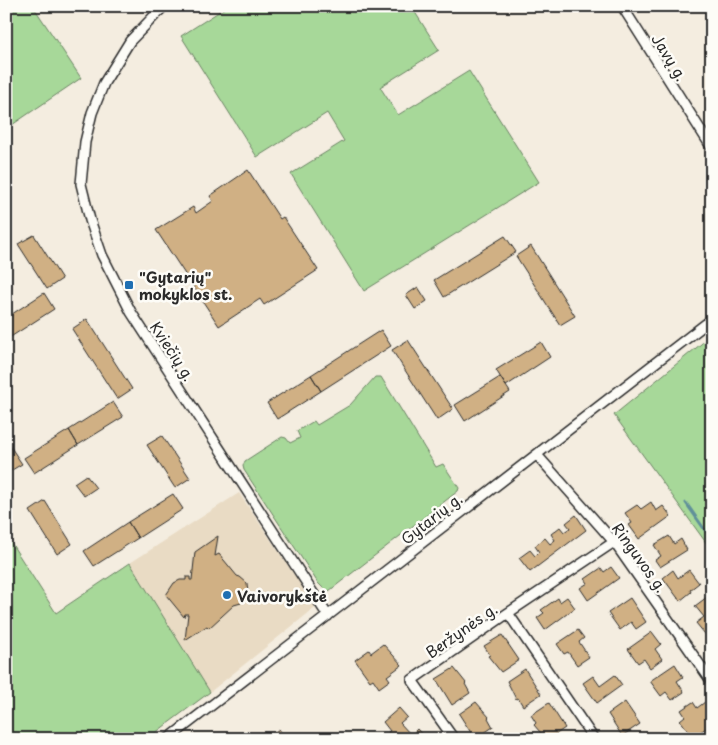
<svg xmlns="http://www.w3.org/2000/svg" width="718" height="745" font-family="'Playpen Sans',sans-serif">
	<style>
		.built { fill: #e9dbc4 }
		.green { fill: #a7d899; stroke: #698262 }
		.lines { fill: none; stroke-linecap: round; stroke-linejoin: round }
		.stream { stroke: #619099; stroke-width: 3 }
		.building { fill: #d0b084; stroke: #2b2b2b }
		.street-casing { stroke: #2b2b2b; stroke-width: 12 }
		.street { stroke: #fdfcf7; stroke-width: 9 }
		.poi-dot { fill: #1f6fb2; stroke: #fdfcf7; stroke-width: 2 }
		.labels { text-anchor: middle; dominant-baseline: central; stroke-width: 5; stroke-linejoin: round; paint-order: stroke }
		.street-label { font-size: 15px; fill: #2b2b2b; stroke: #fdfcf7 }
		.poi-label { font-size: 15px; font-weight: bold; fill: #2b2b2b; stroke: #fdfcf7; text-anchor: start }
	</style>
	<rect width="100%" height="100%" fill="#f4ede0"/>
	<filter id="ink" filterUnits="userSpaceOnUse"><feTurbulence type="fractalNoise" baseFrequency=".02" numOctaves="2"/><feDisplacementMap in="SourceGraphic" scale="10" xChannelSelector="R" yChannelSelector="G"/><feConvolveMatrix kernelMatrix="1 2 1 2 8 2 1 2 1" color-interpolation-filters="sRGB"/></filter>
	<g filter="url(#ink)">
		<path class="built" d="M239,493L316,607L210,692L130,563Z"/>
		<path class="green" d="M6,6H33L81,78L6,129Z
			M228,6H411L439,50L380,87L398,115L469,71L539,182L364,291L291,174L344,141L327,113L257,157L181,36Z
			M712,335V551L614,415Z
			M375,377H381L436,467L443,464L459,488L458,491L329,591L323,588L318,583L244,470L243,466L245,461L282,437L286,438L290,443L300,438L297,431L314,421L317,425L350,405Z
			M6,535L56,613L130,563L210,692L147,739H6Z"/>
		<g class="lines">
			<path class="stream" d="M686,503L712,540"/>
		</g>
		<path class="building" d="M248,170L280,219L283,217L318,270L264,305L260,299L219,326L156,230L193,207L196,213L213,201L210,196Z
			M34,235L62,279L47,289L18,244Z
			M505,236L516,252L444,297L434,280Z
			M531,246L575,316L560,325L516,256Z
			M418,287L427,301L415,309L406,295Z
			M44,293L54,309L9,338L6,333V318Z
			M87,319L132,389L117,399L72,329Z
			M381,330L391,346L321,391L311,375Z
			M408,340L453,409L437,420L392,350Z
			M541,342L550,357L506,386L496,370Z
			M311,375L321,391L277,419L267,403Z
			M500,377L510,392L465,421L455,405Z
			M113,402L123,417L78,445L69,430Z
			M69,430L78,445L34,473L24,458Z
			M162,436L190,478L175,488L147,445Z
			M6,440L22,464L7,473H6Z
			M86,475L96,488L84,496L74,483Z
			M173,494L183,509L138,538L128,522Z
			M45,501L72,544L57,554L30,511Z
			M651,502L656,511L663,506L671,516L639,539L629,525L632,523L625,513L637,505L641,509Z
			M576,515L586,530L530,572L519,558L530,550L535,556L539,552L535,546L545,538L550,544L555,540L551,534L560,527L564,532L570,528L566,523Z
			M128,522L138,538L94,566L84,551Z
			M218,536L215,556L219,554L237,576L240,577L247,583L248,594L241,603L234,605L209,628L207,626L185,640L188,614H185L184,617L166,595L174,583L180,580H186V577H190V580H192L195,552Z
			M669,536L674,544L681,539L687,550L660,567L655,560L661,556L654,545Z
			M611,567L619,578L588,600L580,588L588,583L585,579L601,568L604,572Z
			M673,570L678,578L689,570L699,583L690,590L691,592L680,601L663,578Z
			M711,594L712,629L705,634L696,623L704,617L695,606Z
			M567,597L575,608L545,630L537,618L544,613L541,610L558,598L560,602Z
			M630,598L646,622L636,629L631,622L620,630L608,613Z
			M578,630L584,638L579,642L589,657L577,665L568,652L564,654L557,644Z
			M652,632L661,644L655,649L662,659L650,668L644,659L638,663L628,649Z
			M502,635L519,660L501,672L488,656L490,655L484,646Z
			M383,644L402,665L387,676L390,680L379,688L373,679L370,681L355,660L369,650L371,653Z
			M675,664L683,677L677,681L684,692L672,700L666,692L661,696L650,681Z
			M454,668L466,683L465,684L470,693L452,705L436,679Z
			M525,669L541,694L523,706L518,698L516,699L507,681Z
			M615,675L622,685L597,703L583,683L593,676L600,686Z
			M476,702L489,717L488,718L493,727L475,739L459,714Z
			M625,702L640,724L622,736L608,714Z
			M693,702L697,708L705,702L712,712V724L693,737L680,720L685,716L681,710Z
			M549,703L565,728L549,739H546L534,725L536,723L531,715Z
			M399,708L407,717L400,723L411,735L417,729L426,739H393L388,732L390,731L383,722Z
			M279,729L286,739H266Z"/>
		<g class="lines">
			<defs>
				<path id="street" d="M164,6L130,41L104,83L92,113L85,142L81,184L90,220L102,255L131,312L328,616
					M622,6L712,148
					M537,455L614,542L712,682
					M508,613L614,542
					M168,739L712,319
					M454,739L412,680L508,613L594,739"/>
			</defs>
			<use href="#street" class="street-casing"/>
			<use href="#street" class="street"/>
		</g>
	</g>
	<g class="poi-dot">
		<rect x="124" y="280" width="10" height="10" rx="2.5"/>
		<circle cx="227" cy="595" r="5"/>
	</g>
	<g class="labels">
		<g class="street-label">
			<text transform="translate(670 57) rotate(58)">Javų g.</text>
			<text transform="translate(173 351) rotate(57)">Kviečių g.</text>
			<text transform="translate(431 518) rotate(-38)">Gytarių g.</text>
			<text transform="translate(640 557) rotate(54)">Ringuvos g.</text>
			<text transform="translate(461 630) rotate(-35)">Beržynės g.</text>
		</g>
		<g class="poi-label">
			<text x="139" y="276">"Gytarių"<tspan x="139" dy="17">mokyklos st.</tspan></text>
			<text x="237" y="595">Vaivorykštė</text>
		</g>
	</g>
	<rect width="718" height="745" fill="none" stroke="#fdfcf7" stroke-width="25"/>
	<rect x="12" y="12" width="693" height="720" fill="none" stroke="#2b2b2b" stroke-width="2" filter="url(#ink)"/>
</svg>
